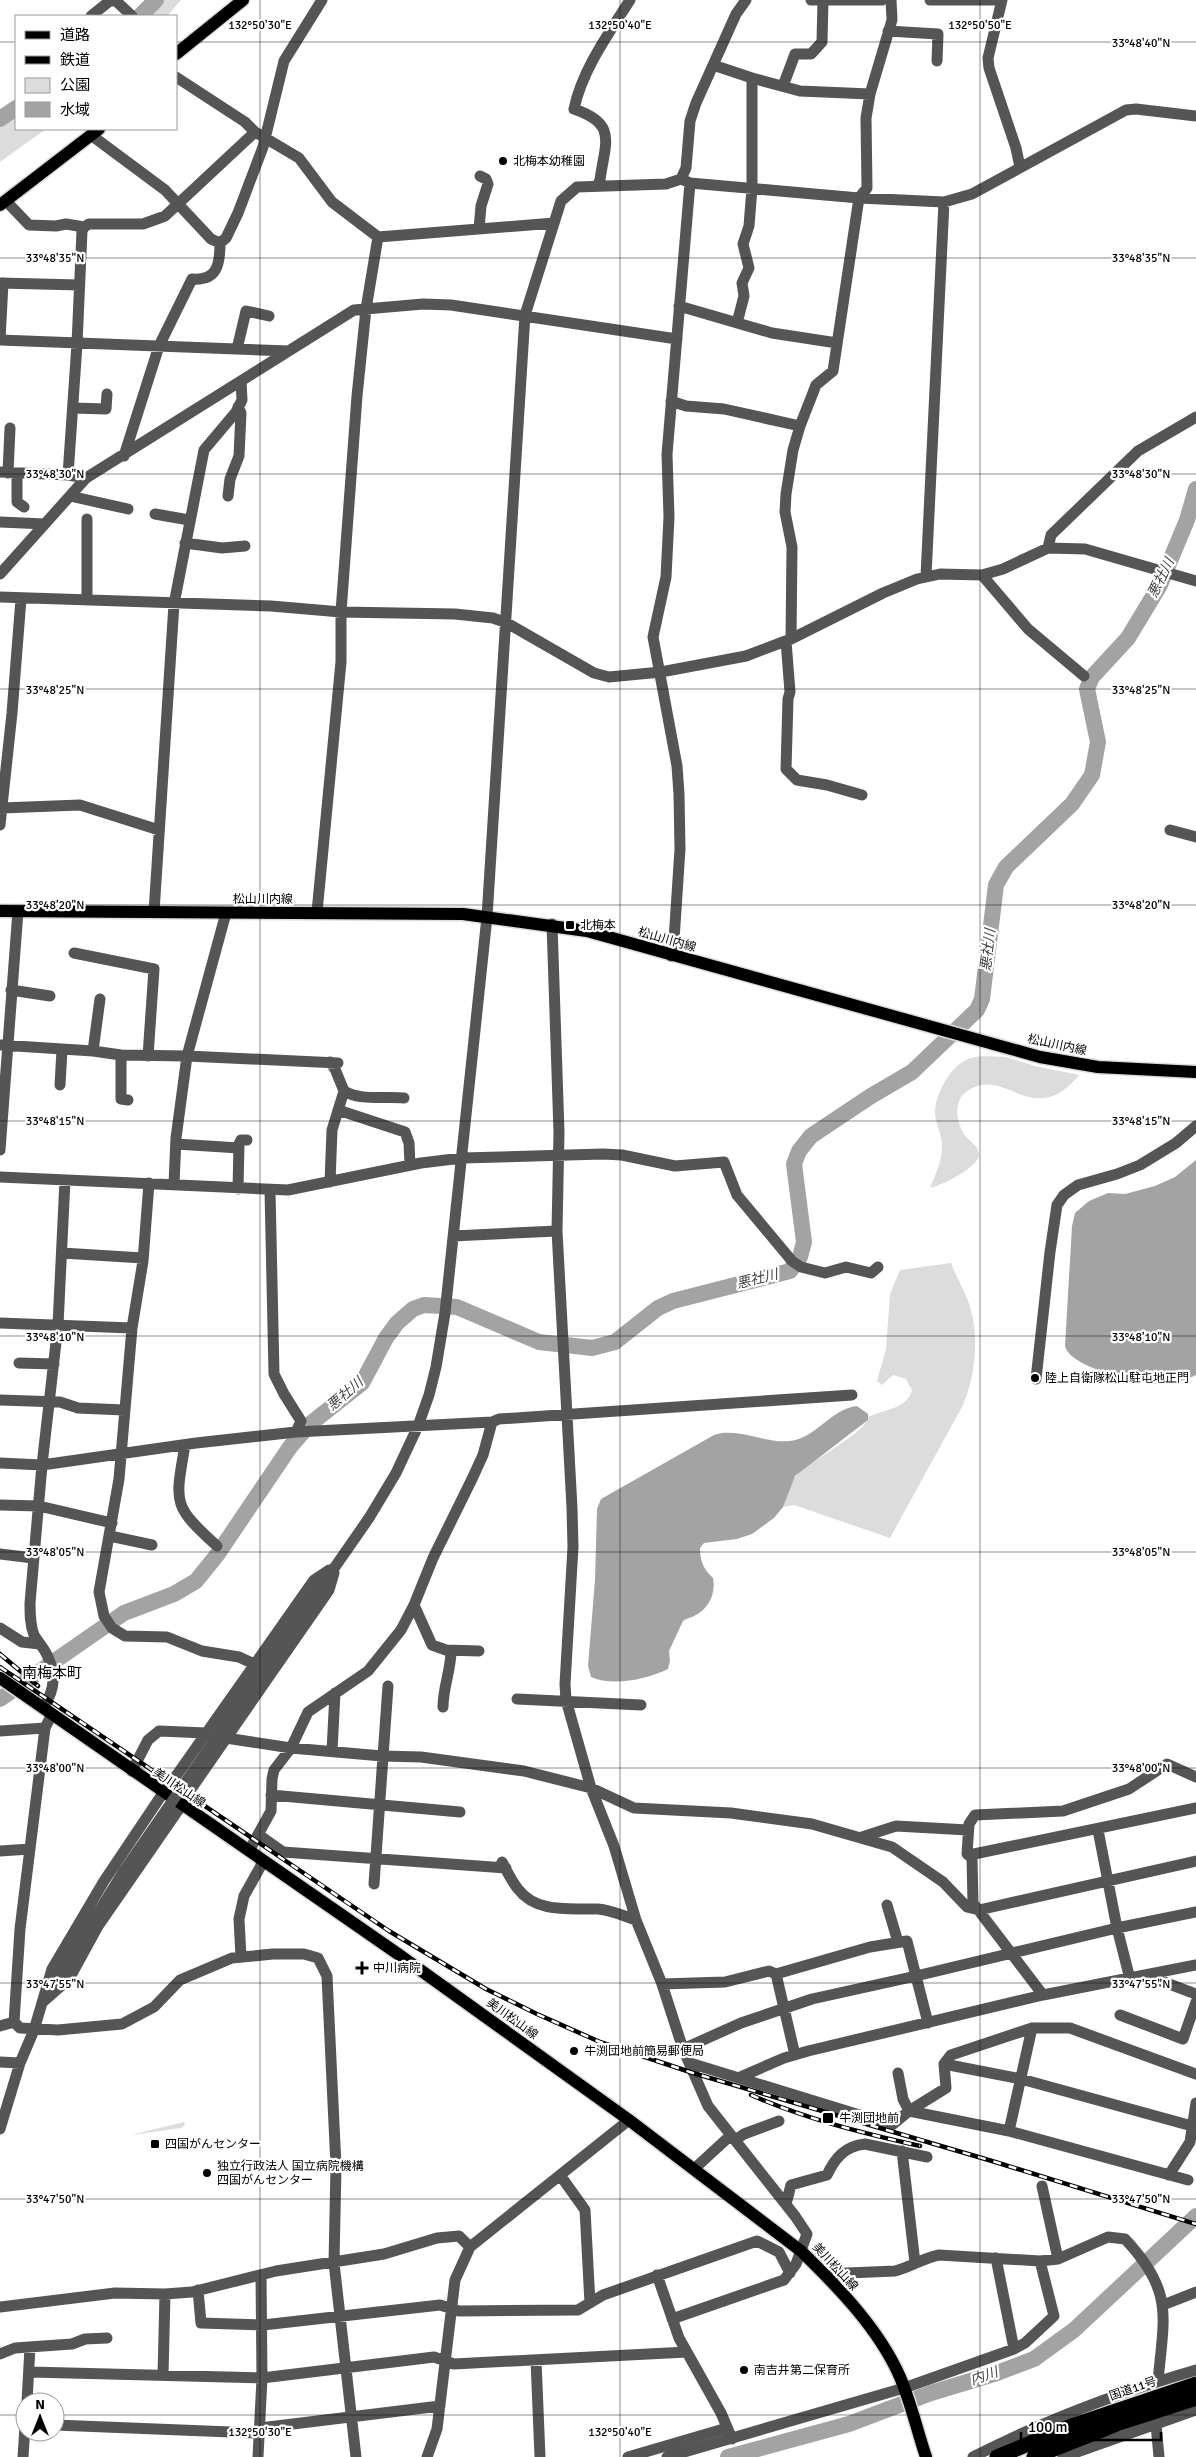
<svg xmlns="http://www.w3.org/2000/svg" width="1196" height="2457" font-family="Signika,'Noto Sans JP',sans-serif">
	<style>
		.green { fill: #dcdcdc }
		.water { fill: #a3a3a3 }
		.lines { fill: none; stroke-linecap: round; stroke-linejoin: round }
		.river { stroke: #a3a3a3; stroke-width: 16 }
		.major-casing { stroke: #dbdbdb; stroke-width: 15 }
		.highway-casing { stroke: #dbdbdb; stroke-width: 18 }
		.minor { stroke: #555; stroke-width: 11 }
		.major { stroke: #000; stroke-width: 12 }
		.highway { stroke: #000; stroke-width: 15 }
		.rail-casing { stroke: #000; stroke-width: 4.5 }
		.rail { stroke: #fff; stroke-width: 2.5; stroke-dasharray: 8; stroke-linecap: butt }
		.minor-bridge { stroke: #555; stroke-width: 11 }
		.ticks { fill: none; stroke: #000; stroke-width: 1; stroke-opacity: 0.45 }
		.poi-dot { fill: #000; stroke: #fff; stroke-width: 2 }
		.labels { text-anchor: middle; dominant-baseline: central; stroke-width: 4.5; stroke-linejoin: round; paint-order: stroke }
		.poi-label { font-size: 12px; fill: #000; stroke: #fff; text-anchor: start }
		.street-label { font-size: 12px; fill: #000; stroke: #fff }
		.water-label { font-size: 14px; font-style: italic; fill: #444; stroke: #fff }
		.quarter-label { font-size: 15px; fill: #000; stroke: #fff }
		.ticks-label { font-size: 12px; text-anchor: middle; fill: #000; stroke: #fff; stroke-width: 4.5; stroke-linejoin: round; paint-order: stroke }
	</style>
	<rect width="100%" height="100%" fill="#fff"/>
	<path class="green" d="M150,0H181L167,16H134Z
		M16,99V129H46L0,162V111Z
		M1006,1057L1035,1066L1079,1075C1032,1132 1005,1063 966,1092C952,1103 957,1125 966,1137C971,1142 979,1147 979,1155C978,1168 942,1185 930,1188C935,1175 942,1162 942,1147C943,1137 936,1125 935,1114C935,1093 951,1064 971,1058C981,1055 996,1057 1006,1057Z
		M951,1263C957,1279 967,1294 971,1310C979,1341 975,1376 963,1405L890,1538L794,1505L783,1507C787,1497 789,1482 797,1475C811,1460 864,1434 869,1417C884,1409 908,1409 912,1390L906,1379L893,1375L882,1385L877,1381L886,1349L890,1294L900,1270Z
		M184,2122L185,2125L181,2128L131,2135Z"/>
	<path class="water" d="M1196,1160V1375C1186,1380 1177,1383 1166,1384C1146,1385 1070,1369 1065,1346L1072,1226L1075,1213L1089,1201L1108,1193L1125,1194L1155,1186L1175,1177Z
		M857,1406L868,1414V1420L795,1476L783,1507L774,1518L752,1534L737,1539L704,1543L700,1548C700,1560 703,1569 713,1578C716,1593 709,1609 694,1616C690,1618 687,1618 683,1621L669,1651L670,1661L668,1669C648,1679 612,1687 591,1677L588,1666L595,1580L597,1509L601,1499L714,1435C738,1427 765,1444 790,1441C816,1438 831,1409 857,1406Z"/>
	<g class="lines">
		<path class="river" d="M140,16L156,0
			M0,119L16,108
			M0,1699L124,1613L174,1594L196,1581L217,1555L290,1447L310,1424L362,1383L386,1338L397,1323L413,1309L424,1305L457,1307L539,1342L592,1348L615,1342L658,1308L673,1301L790,1271L800,1257L804,1242L794,1164L799,1151L811,1136L871,1096L912,1072L977,1010L982,999L996,885L1006,867L1072,804L1092,775L1098,742L1087,689L1092,677L1128,638L1160,585L1187,520L1196,489
			M728,2457L849,2424L931,2393L997,2373L1034,2359L1074,2330L1196,2216"/>
		<defs>
			<path id="major" d="M176,54L243,0
				M0,205L99,129
				M0,911L463,914L587,931L1040,1057L1098,1067L1196,1072
				M0,1678L398,1954L629,2120L801,2251C838,2287 879,2329 900,2377C911,2403 917,2430 926,2457"/>
			<path id="highway" d="M997,2457L1074,2425L1196,2384
				M1034,2457L1117,2424L1196,2398"/>
		</defs>
		<use href="#major" class="major-casing"/>
		<use href="#highway" class="highway-casing"/>
		<path class="minor" d="M110,0L116,1L132,16
			M811,0H882
			M930,0H1002
			M1002,0L988,58L989,68L1016,148L1020,167
			M91,16L111,0
			M888,31L938,34L937,61
			M713,65L752,78V188L749,226L743,244L749,268L742,283L744,296L737,323
			M176,77L245,122L255,132L299,158L332,202L378,237L554,223
			M752,78L800,91L870,94
			M783,86L795,54H811L822,42L823,0
			M91,135L165,190L211,239L220,243
			M681,179L686,168L690,121L696,103L736,14L746,0
			M597,186L600,180C605,142 618,124 574,109C582,70 609,33 630,0
			M6,201L29,225L56,226L66,224L84,227
			M479,229L481,206L488,184L486,179L480,176
			M0,283L79,285
			M679,306L772,333L837,343
			M0,340L289,351
			M0,340L3,283
			M237,349L246,311L269,316
			M671,401L686,406L724,409L800,426
			M73,408L106,409L107,394
			M124,456L159,346L192,279C217,281 220,265 220,243L226,238L238,213L263,147L284,61L322,0
			M0,472L68,475L86,478
			M8,473L10,428
			M17,473V502L24,507
			M68,475L77,344L82,231L84,227L89,224H143L165,216L255,132
			M70,496L128,509
			M228,496L230,479L239,456L241,413L238,407
			M155,514L189,520
			M0,522L45,524
			M185,543L222,548L245,546
			M1048,548L1051,535L1138,451L1196,417
			M0,574L86,478L354,310L423,304L451,305L677,339
			M982,575L1028,629L1084,676
			M926,576L944,202
			M0,597L271,606L341,612L455,614L493,618L507,623L594,673L609,677L661,672L746,656L791,639L883,593L917,579L940,574L982,575L1003,569L1048,548L1085,549L1196,581
			M87,600V519
			M791,639L792,547L785,512L786,494L793,450L800,426L816,385L833,371L859,198L867,188L866,118L870,94L892,20L891,0
			M786,641L790,692L788,699L786,769L797,780L827,785L862,795
			M2,808L80,805L159,830
			M0,825L12,713L21,599
			M1170,830L1196,837
			M154,912L174,604L204,450L236,412L242,400L241,381
			M317,912L341,662V612L357,396L366,309L378,237
			M552,924L559,1132L557,1231L572,1508L573,1547L565,1684L566,1700L591,1788L614,1846L636,1920L662,1984L683,2049L708,2106L795,2216L807,2234L796,2264L784,2280L672,2319
			M74,953L154,969L148,1056
			M671,956L674,940L680,849L679,794L677,766L653,637L666,577L669,517L667,454L690,183
			M11,990L50,996
			M0,1045L93,1051L121,1055L187,1056L338,1063
			M93,1051L100,999
			M121,1055V1099L128,1100
			M330,1062L335,1069L344,1091L332,1130L330,1182
			M60,1085L62,1050
			M344,1091C360,1101 385,1096 404,1098
			M338,1110L405,1132L409,1143L410,1165
			M176,1144L239,1148
			M0,1150L18,911
			M0,1177L288,1190L421,1163L462,1158L603,1154L622,1155L675,1166L724,1162L737,1195L792,1261L801,1267L825,1273L846,1267L871,1273L878,1267
			M149,1183L143,1261L132,1328L119,1479L99,1592L104,1616L112,1628L125,1636L167,1637L202,1651L239,1657L254,1664
			M174,1184L176,1138L187,1056L226,913
			M238,1189L239,1144L241,1140H247
			M270,1190L274,1374L284,1394L301,1421L296,1432
			M453,1236L557,1231
			M62,1253L143,1258
			M0,1323L132,1328
			M19,1363L54,1364
			M1036,1379L1050,1252L1057,1205L1064,1195L1078,1185L1117,1174L1140,1165L1176,1143L1196,1126
			M0,1400L60,1402L78,1408L124,1410
			M185,1445C175,1504 172,1505 217,1546
			M0,1463L42,1465L196,1443L296,1432L492,1422L499,1419L852,1395
			M0,1505L39,1506L112,1523
			M110,1536L152,1545
			M0,1554L33,1558
			M414,1605L432,1645L446,1650L479,1651
			M0,1628L22,1642L40,1644
			M517,1699L641,1705
			M43,1707C55,1691 56,1673 47,1655C44,1648 38,1642 34,1635C30,1625 30,1614 30,1603L42,1465L58,1325L65,1180
			M443,1707C443,1687 451,1670 451,1651
			M52,1714L45,1728L20,1929L14,2022L20,2028L58,2030L122,2024L154,2007L180,1980L232,1958L273,1954H304L318,1958L327,1976L336,2166L334,2263L356,2457
			M223,1728L369,1518L396,1473L418,1426L429,1395L436,1367L445,1313L487,917L525,315L561,201L577,187L666,184L681,179L690,183L859,198L944,202L972,194L1126,110L1136,109L1196,116
			M0,1731L45,1728
			M332,1751L335,1693
			M132,1771L148,1740L159,1731L206,1733L226,1738L291,1748L382,1756L421,1757L524,1771L591,1788L634,1808L731,1813L812,1824L892,1847L943,1882L967,1907L979,1910L1196,1861
			M174,1779L314,1580L329,1570
			M191,1789L329,1590L334,1573
			M271,1795L460,1812
			M1098,1830L1117,1928L1130,1979
			M259,1835L283,1852L506,1868
			M862,1837L896,1826L968,1830
			M0,1851L30,1849
			M249,1851L271,1811L272,1779L274,1770L291,1748L308,1712L368,1671L401,1630L414,1605L433,1558L472,1479L483,1455L492,1422
			M972,1858L974,1854L1196,1808
			M502,1862C507,1871 512,1882 518,1889C537,1914 571,1908 598,1909C611,1910 624,1916 636,1920
			M374,1884L388,1686
			M887,1905L898,1942
			M241,1957L239,1919L244,1896L263,1862
			M1148,1976L1196,1994
			M662,1984L725,1982L769,1971L776,1974
			M50,1990L124,1871
			M1043,1995L973,1903L972,1858L967,1854L969,1824L975,1815L1063,1811L1129,1789L1167,1764L1196,1777
			M43,2002L69,1979L98,1926L181,1806
			M1120,2015L1183,2039L1196,2002
			M0,2026L14,2022
			M683,2049L741,2023L812,1999L916,1976L1117,1928L1196,1912
			M795,2055L776,1974L870,1947L907,1941L928,2023
			M0,2062L20,2063
			M690,2063L892,2125L909,2111L946,2088L944,2064L951,2055L1032,2028H1070L1196,2074
			M944,2064L1021,2079L1192,2126
			M898,2073L903,2099L909,2111L1009,2131L1188,2180
			M738,2078L784,2058L808,2051L1043,1995L1196,1965
			M0,2129L20,2063L34,2030L52,1969L104,1881L163,1793
			M1009,2131L1032,2028
			M735,2140L744,2134L779,2121
			M902,2151L915,2263
			M694,2169L731,2135
			M560,2175L585,2210L590,2303
			M1169,2175L1190,2142L1196,2103
			M1042,2186L1058,2259
			M786,2204L791,2185L827,2175C835,2158 845,2146 865,2144L927,2157
			M996,2258L1014,2349
			M824,2274L895,2271C911,2267 923,2258 939,2255L1040,2261L1058,2259L1108,2237L1125,2239C1174,2291 1164,2316 1158,2381
			M657,2275L679,2338L721,2413L732,2439
			M198,2290L201,2323L263,2325L440,2305L459,2311L578,2310L603,2295L757,2241L779,2252L790,2273
			M1163,2305L1196,2292
			M0,2307L115,2293L165,2294L192,2292L276,2271L384,2254L437,2238L459,2236L470,2247
			M0,2354L15,2348L72,2344L85,2339L107,2338
			M536,2360L540,2457
			M30,2372L262,2378L434,2357L454,2364L687,2352
			M163,2375L165,2294
			M27,2402L30,2347
			M1156,2424L1159,2457
			M55,2425L259,2433
			M260,2428L440,2406
			M23,2457L25,2426
			M258,2457L262,2378L261,2275
			M427,2457L437,2429L455,2280L470,2247L629,2120
			M628,2457L727,2428
			M667,2457L904,2388L1014,2349L1025,2343L1054,2316L1040,2261
			M973,2457C1043,2421 1120,2392 1196,2370
			M1063,2457L1196,2410"/>
		<use href="#major" class="major"/>
		<use href="#highway" class="highway"/>
		<defs>
			<path id="rail" d="M0,1654L38,1686
				M0,1667L389,1931L486,1989L537,2014L600,2042L693,2073L992,2161L1196,2224
				M751,2095C806,2119 862,2133 920,2146"/>
		</defs>
		<use href="#rail" class="rail-casing"/>
		<use href="#rail" class="rail"/>
		<path class="minor-bridge" d="M124,1871L223,1728"/>
	</g>
	<path class="ticks" d="M260,0V2457M620,0V2457M980,0V2457M0,42H16M176,42H1196M0,258H1196M0,474H1196M0,689H1196M0,905H1196M0,1121H1196M0,1336H1196M0,1552H1196M0,1768H1196M0,1983H1196M0,2199H1196M0,2415H25M55,2415H1196"/>
	<g class="poi-dot">
		<circle cx="503" cy="161" r="5"/>
		<rect x="565" y="920" width="10" height="10" rx="2.5"/>
		<circle cx="1035" cy="1378" r="5"/>
		<path d="M359.5 1960.5h5v5h5v5h-5v5h-5v-5h-5v-5h5z"/>
		<circle cx="574" cy="2051" r="5"/>
		<rect x="822" y="2112" width="12" height="12" rx="2.5"/>
		<rect x="150" y="2139" width="10" height="10" rx="2.5"/>
		<circle cx="207" cy="2173" r="5"/>
		<circle cx="744" cy="2370" r="5"/>
	</g>
	<g class="labels">
		<g class="poi-label">
			<text x="513" y="161">北梅本幼稚園</text>
			<text x="580" y="925">北梅本</text>
			<text x="1045" y="1378">陸上自衛隊松山駐屯地正門</text>
			<text x="373" y="1968">中川病院</text>
			<text x="584" y="2051">牛渕団地前簡易郵便局</text>
			<text x="839" y="2118">牛渕団地前</text>
			<text x="165" y="2144">四国がんセンター</text>
			<text x="217" y="2166">独立行政法人 国立病院機構<tspan x="217" dy="14">四国がんセンター</tspan></text>
			<text x="754" y="2370">南吉井第二保育所</text>
		</g>
		<g class="street-label">
			<text x="263" y="899">松山川内線</text>
			<text transform="translate(667 940) rotate(16)">松山川内線</text>
			<text transform="translate(1057 1045) rotate(12)">松山川内線</text>
			<text transform="translate(179 1788) rotate(34)">美川松山線</text>
			<text transform="translate(512 2019) rotate(36)">美川松山線</text>
			<text transform="translate(835 2267) rotate(47)">美川松山線</text>
			<text transform="translate(1133 2389) rotate(-19)">国道11号</text>
		</g>
		<g class="water-label">
			<text transform="translate(1161 578) rotate(-64)">悪社川</text>
			<text transform="translate(988 950) rotate(-83)">悪社川</text>
			<text transform="translate(757 1279) rotate(-14)">悪社川</text>
			<text transform="translate(345 1394) rotate(-41)">悪社川</text>
			<text transform="translate(984 2376) rotate(-19)">内川</text>
		</g>
		<g class="quarter-label">
			<text x="52" y="1673">南梅本町</text>
		</g>
	</g>
	<g class="ticks-label">
		<text x="260" y="29">132°50'30"E</text>
		<text x="620" y="29">132°50'40"E</text>
		<text x="980" y="29">132°50'50"E</text>
		<text x="1141" y="47">33°48'40"N</text>
		<text x="55" y="262">33°48'35"N</text>
		<text x="1141" y="262">33°48'35"N</text>
		<text x="55" y="478">33°48'30"N</text>
		<text x="1141" y="478">33°48'30"N</text>
		<text x="55" y="694">33°48'25"N</text>
		<text x="1141" y="694">33°48'25"N</text>
		<text x="55" y="909">33°48'20"N</text>
		<text x="1141" y="909">33°48'20"N</text>
		<text x="55" y="1125">33°48'15"N</text>
		<text x="1141" y="1125">33°48'15"N</text>
		<text x="55" y="1341">33°48'10"N</text>
		<text x="1141" y="1341">33°48'10"N</text>
		<text x="55" y="1556">33°48'05"N</text>
		<text x="1141" y="1556">33°48'05"N</text>
		<text x="55" y="1772">33°48'00"N</text>
		<text x="1141" y="1772">33°48'00"N</text>
		<text x="55" y="1988">33°47'55"N</text>
		<text x="1141" y="1988">33°47'55"N</text>
		<text x="55" y="2203">33°47'50"N</text>
		<text x="1141" y="2203">33°47'50"N</text>
		<text x="260" y="2436">132°50'30"E</text>
		<text x="620" y="2436">132°50'40"E</text>
	</g>
	<rect x="15" y="15" width="162" height="115" fill="#ffffff" stroke="#999999"/>
	<rect x="25" y="31" width="25" height="8" fill="#000000" stroke="#999999"/>
	<text x="60" y="40" font-size="15" fill="#000000">道路</text>
	<rect x="25" y="56" width="25" height="8" fill="#000000" stroke="#999999"/>
	<text x="60" y="65" font-size="15" fill="#000000">鉄道</text>
	<rect x="25" y="78" width="25" height="15" fill="#dcdcdc" stroke="#999999"/>
	<text x="60" y="90" font-size="15" fill="#000000">公園</text>
	<rect x="25" y="102" width="25" height="15" fill="#a3a3a3" stroke="#999999"/>
	<text x="60" y="115" font-size="15" fill="#000000">水域</text>
	<g transform="translate(40 2417)"><circle r="24" fill="#ffffff" stroke="#999999"/>
	<path d="M0-4L9 19L0 12L-9 19Z" fill="#000000"/>
	<text y="-8" font-size="14" font-weight="bold" text-anchor="middle" fill="#000000">N</text>
	</g>
	<path d="M1021 2432v8h140v-8" fill="none" stroke="#000000" stroke-width="2.5"/>
	<text x="1028" y="2432" font-size="15" fill="#000000" stroke="#ffffff" stroke-width="4" paint-order="stroke">100 m</text>
</svg>
